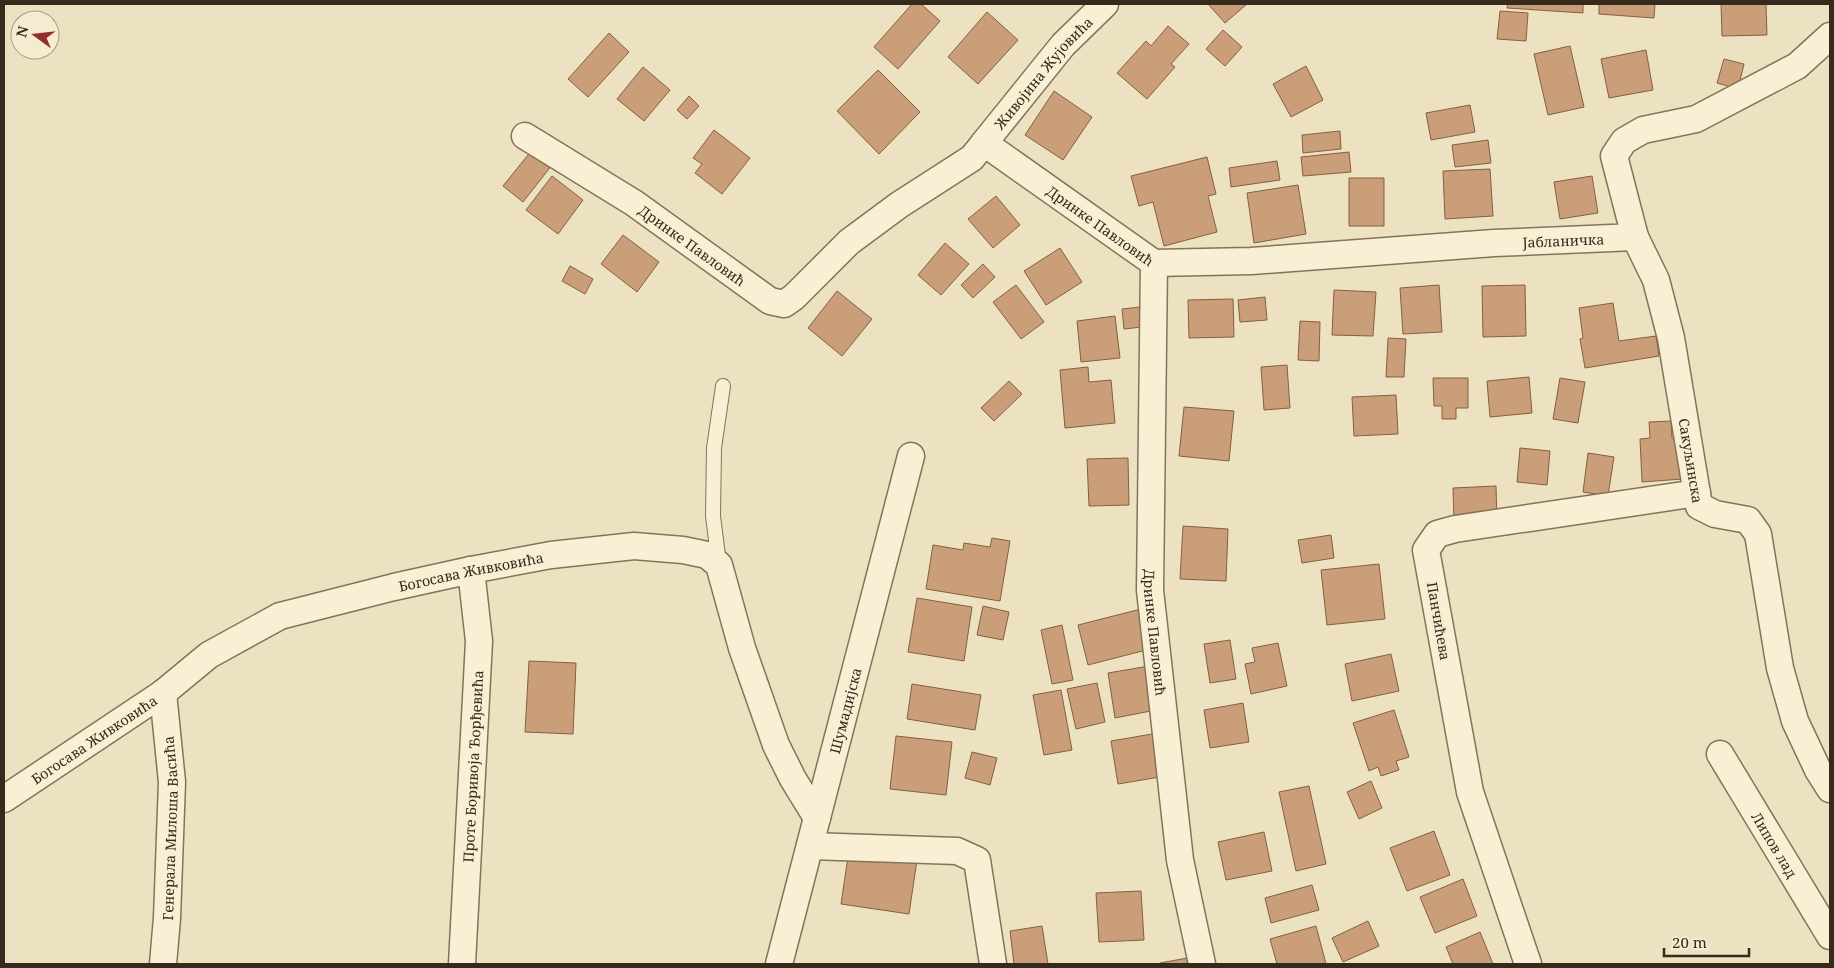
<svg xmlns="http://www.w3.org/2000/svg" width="1834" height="968" font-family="'Noto Serif',serif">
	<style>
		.building { fill: #ca9e78; stroke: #845f40 }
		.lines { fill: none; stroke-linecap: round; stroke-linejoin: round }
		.service-casing { stroke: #857359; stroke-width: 16 }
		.minor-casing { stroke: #857359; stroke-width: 29 }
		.service { stroke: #f8efd4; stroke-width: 14 }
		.minor { stroke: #f8efd4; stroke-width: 26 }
		.labels { text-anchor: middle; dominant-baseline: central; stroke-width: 5; stroke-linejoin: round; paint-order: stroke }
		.street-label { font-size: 14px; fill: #362a1d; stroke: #f4ecd1 }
	</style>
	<rect width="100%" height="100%" fill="#ece2c1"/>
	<path class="building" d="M912,4H921L940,21L898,69L874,47Z
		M1208,4H1247L1225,23Z
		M1508,4H1583V13L1507,8Z
		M1599,4H1655L1654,18L1599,14Z
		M1721,4H1766L1767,35L1722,36Z
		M1500,11L1528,13L1526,41L1497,39Z
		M987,12L1018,40L978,84L948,57Z
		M1168,26L1189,44L1171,64L1175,67L1147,99L1117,73L1146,41L1151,46Z
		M1223,30L1242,47L1225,66L1206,49Z
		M609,33L629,52L588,97L568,79Z
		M1570,46L1584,107L1548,115L1534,54Z
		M1646,50L1653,90L1609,98L1601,59Z
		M1724,59L1744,64L1738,89L1717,83Z
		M1306,66L1323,100L1291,117L1273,84Z
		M643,67L670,90L644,121L617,99Z
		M878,70L920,112L879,154L837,111Z
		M1054,91L1092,117L1063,160L1025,135Z
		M689,96L699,106L687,119L677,110Z
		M1470,105L1475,132L1431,140L1426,113Z
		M714,130L750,158L722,194L695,173L702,164L693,158Z
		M1340,131L1341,149L1303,153L1302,135Z
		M1488,140L1491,163L1455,167L1452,145Z
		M532,150L552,165L523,202L503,186Z
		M1349,152L1351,172L1303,176L1301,157Z
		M1207,157L1216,194L1208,196L1217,232L1164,246L1153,202L1139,206L1131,176Z
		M1277,161L1280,180L1231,187L1229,168Z
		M1490,169L1493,216L1445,219L1443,171Z
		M552,176L583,200L558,234L526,210Z
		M1592,176L1598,213L1560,219L1554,182Z
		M1349,178H1384V226H1349Z
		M1298,185L1306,234L1254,243L1247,193Z
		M996,196L1020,225L993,248L968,219Z
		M623,235L659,262L637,292L601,264Z
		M945,243L969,264L941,295L918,275Z
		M1060,248L1082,282L1046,305L1024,271Z
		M983,264L995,277L973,298L961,285Z
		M570,266L593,279L585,294L562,281Z
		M1016,285L1044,322L1021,339L993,302Z
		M1439,285L1442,332L1403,334L1400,288Z
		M1525,285L1526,336L1483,337L1482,286Z
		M1334,290L1376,292L1373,336L1332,335Z
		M837,291L872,319L842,356L808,328Z
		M1265,297L1267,320L1240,322L1238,300Z
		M1233,299L1234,337L1189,338L1188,300Z
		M1613,303L1619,341L1656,336L1659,356L1585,368L1580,339L1583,338L1579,308Z
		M1140,307L1142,327L1124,329L1122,309Z
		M1115,316L1120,358L1081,362L1077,321Z
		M1300,321L1320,322L1319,361L1298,360Z
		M1388,338L1406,339L1404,377H1386Z
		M1287,365L1290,408L1264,410L1261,367Z
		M1088,367L1089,382L1111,380L1115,423L1065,428L1060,370Z
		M1529,377L1532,413L1490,417L1487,381Z
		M1433,378H1468V408H1456V419H1442V406H1434Z
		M1560,378L1585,382L1578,423L1553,419Z
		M1009,381L1022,394L994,421L981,408Z
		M1396,395L1398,434L1354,436L1352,397Z
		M1184,407L1234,411L1229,461L1179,456Z
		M1671,421L1672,438H1681L1683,479L1642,482L1640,439L1650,438L1649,422Z
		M1520,448L1550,451L1547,485L1517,482Z
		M1588,453L1614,457L1608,496L1583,492Z
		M1128,458L1129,505L1089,506L1087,459Z
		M1496,486L1497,520L1454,521L1453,488Z
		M1183,526L1228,529L1226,581L1180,579Z
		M1331,535L1334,558L1302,563L1298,540Z
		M992,538L1010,541L1000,601L926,589L933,545L963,550L964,543L990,547Z
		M1379,564L1385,619L1327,625L1321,570Z
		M917,598L972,607L964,661L908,652Z
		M983,606L1009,612L1003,640L977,635Z
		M1141,609L1150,649L1088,665L1078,625Z
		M1062,625L1073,680L1052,684L1041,630Z
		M1230,640L1236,679L1210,683L1204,644Z
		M1278,643L1287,686L1251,694L1245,664L1255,662L1252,648Z
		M1391,654L1399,691L1352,701L1345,664Z
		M529,661L576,663L573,734L525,732Z
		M1149,666L1156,710L1115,718L1108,673Z
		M1097,683L1105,722L1076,729L1067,689Z
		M912,684L981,695L975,730L907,719Z
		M1061,690L1072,750L1044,755L1033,695Z
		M1243,703L1249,742L1210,748L1204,710Z
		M1394,710L1409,757L1396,761L1399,770L1381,776L1378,767L1369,771L1353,723Z
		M1158,733L1166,776L1118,784L1111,741Z
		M896,736L952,742L946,795L890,789Z
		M972,752L997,758L990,785L965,778Z
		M1371,781L1382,808L1359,819L1347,792Z
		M1309,786L1326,864L1296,871L1279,792Z
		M1434,831L1450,875L1407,891L1390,848Z
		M1264,832L1272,871L1226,880L1218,842Z
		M849,850L917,860L909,914L841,904Z
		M1463,879L1477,916L1435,933L1420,897Z
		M1312,885L1319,910L1271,923L1265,898Z
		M1141,891L1144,940L1099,942L1096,893Z
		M1368,921L1379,946L1343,962L1332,938Z
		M1042,926L1048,964H1014L1010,931Z
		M1316,926L1326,964H1277L1270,939Z
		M1480,932L1493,964H1453L1446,947Z
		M1193,957L1195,964H1161L1160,963Z"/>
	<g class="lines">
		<defs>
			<path id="service" d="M719,564L713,516L714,448L723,386"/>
			<g id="minor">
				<path id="s1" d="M525,136L634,203L770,301L784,304L794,297L849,242L899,205L972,158L984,143L1154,263L1150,590L1180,860L1202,964"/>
				<path id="s2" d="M984,143L1063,45L1105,4"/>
				<path id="s3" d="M1635,237L1656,280L1671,338L1699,506L1715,514L1748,520L1758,534L1780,668L1795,721L1818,770L1830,789"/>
				<path id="s4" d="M1154,263L1251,261L1494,243L1635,237L1614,156L1624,141L1643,130L1696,119L1797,66L1830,36"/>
				<path id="s5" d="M1720,754L1830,936"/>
				<path id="s6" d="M4,799L163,693L209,655L280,616L394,587L471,570L551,555L634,546L683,550L707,555L719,565L742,648L776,745L793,779L817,818"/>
				<path d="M810,846L957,851L977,860L993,964"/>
				<path id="s7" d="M163,964L167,918L172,782L163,693"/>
				<path id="s8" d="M462,964L479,641L471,570"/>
				<path id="s9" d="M779,964L911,456"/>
				<path d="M1528,964L1470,792L1426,550L1437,534L1455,529L1697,493"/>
			</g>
		</defs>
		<use href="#service" class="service-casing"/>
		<use href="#minor" class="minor-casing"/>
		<use href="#service" class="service"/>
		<use href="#minor" class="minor"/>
	</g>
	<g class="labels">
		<g class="street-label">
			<text stroke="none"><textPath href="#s2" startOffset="92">Живојина Жујовића</textPath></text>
			<text stroke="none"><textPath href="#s1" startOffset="711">Дринке Павловић</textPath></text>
			<text stroke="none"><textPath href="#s4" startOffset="410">Јабланичка</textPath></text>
			<text stroke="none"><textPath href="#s1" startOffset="200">Дринке Павловић</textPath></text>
			<text stroke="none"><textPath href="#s3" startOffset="232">Сакуљинска</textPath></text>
			<text stroke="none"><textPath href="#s6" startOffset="528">Богосава Живковића</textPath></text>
			<text transform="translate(1439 621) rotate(80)">Панчићева</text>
			<text stroke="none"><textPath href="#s1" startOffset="1146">Дринке Павловић</textPath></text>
			<text stroke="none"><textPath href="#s9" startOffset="262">Шумадијска</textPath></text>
			<text stroke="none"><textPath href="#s6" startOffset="108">Богосава Живковића</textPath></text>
			<text stroke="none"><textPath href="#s8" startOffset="198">Проте Боривоја Ђорђевића</textPath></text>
			<text stroke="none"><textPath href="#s7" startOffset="136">Генерала Милоша Васића</textPath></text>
			<text stroke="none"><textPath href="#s5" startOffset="106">Липов лад</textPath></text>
		</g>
	</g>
	<rect width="1834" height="968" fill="none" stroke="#362a1d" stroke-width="10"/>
	<g transform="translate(35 35) rotate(285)"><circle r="24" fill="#f4ecd1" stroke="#a89e89"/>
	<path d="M0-4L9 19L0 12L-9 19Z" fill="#93302b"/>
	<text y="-8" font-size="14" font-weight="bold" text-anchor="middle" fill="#362a1d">N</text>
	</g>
	<path d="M1664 948v8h85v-8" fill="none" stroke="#362a1d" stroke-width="2.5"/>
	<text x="1672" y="948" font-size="15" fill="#362a1d" stroke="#f4ecd1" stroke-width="4" paint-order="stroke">20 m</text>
</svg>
